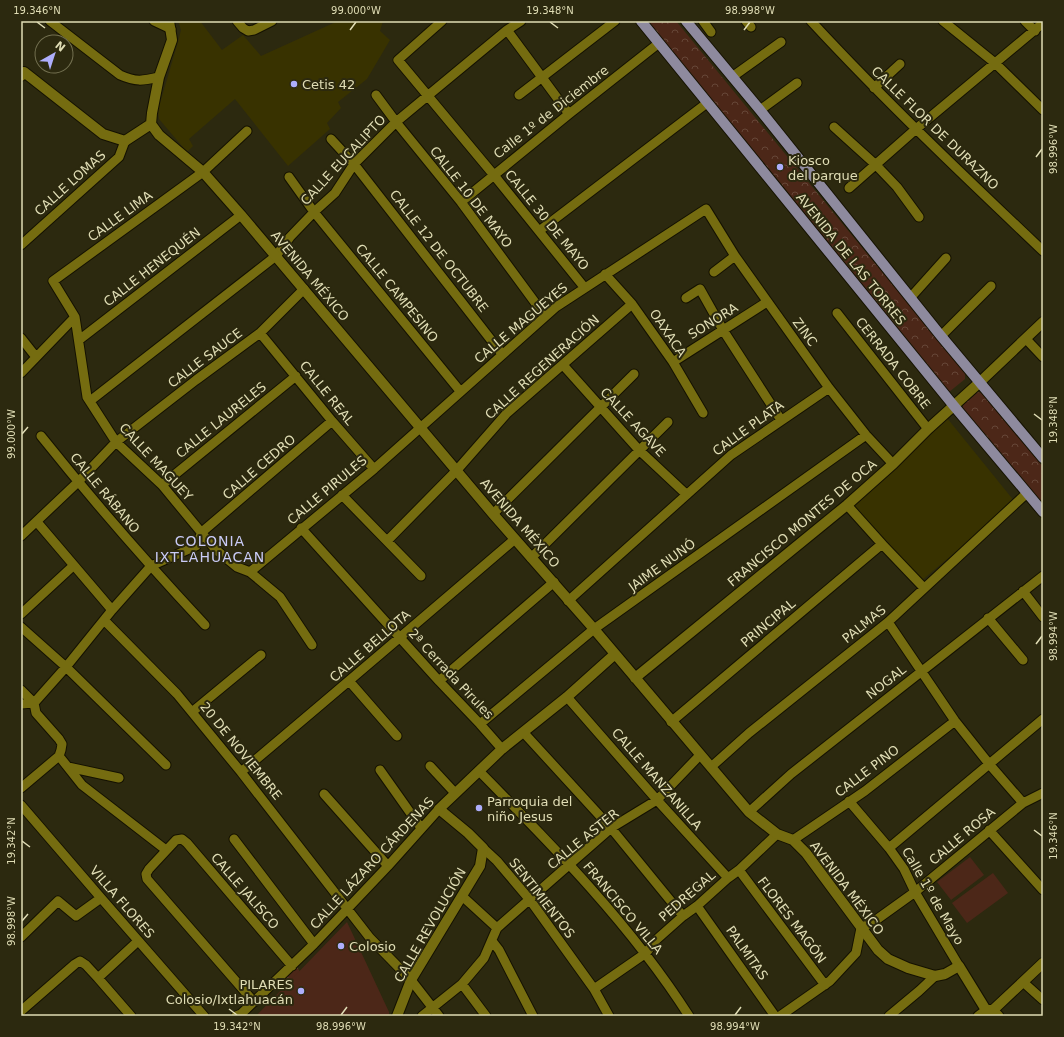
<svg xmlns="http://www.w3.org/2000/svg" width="1064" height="1037" font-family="'DejaVu Sans',sans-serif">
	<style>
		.built { fill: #383200 }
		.park { fill: url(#park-crowns) }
		.pitch { fill: #4c2718 }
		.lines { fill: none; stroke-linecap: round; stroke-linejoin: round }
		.street-casing { stroke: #141100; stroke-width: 11 }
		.secondary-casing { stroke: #141100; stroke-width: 12 }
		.primary-casing { stroke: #141100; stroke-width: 12 }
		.street { stroke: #756c10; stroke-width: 9 }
		.secondary { stroke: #756c10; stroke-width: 10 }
		.primary { stroke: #8e8a9e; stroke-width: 10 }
		.ticks { fill: none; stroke: #e0ddb5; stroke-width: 1.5 }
		.poi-dot { fill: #aeaefb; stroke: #2c290f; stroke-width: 1.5 }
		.labels { text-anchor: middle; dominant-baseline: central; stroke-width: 4; stroke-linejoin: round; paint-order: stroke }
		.poi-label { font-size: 13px; fill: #e0ddb5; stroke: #2c290f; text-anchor: start }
		.street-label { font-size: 13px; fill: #e0ddb5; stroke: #2c290f }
		.neighbourhood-label { font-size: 14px; letter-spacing: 1px; fill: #cacbf7; stroke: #2c290f }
		.neatline { fill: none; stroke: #e0ddb5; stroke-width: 1.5 }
		.ticks-label { font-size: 10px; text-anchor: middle; fill: #e0ddb5 }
	</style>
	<defs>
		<pattern id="park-crowns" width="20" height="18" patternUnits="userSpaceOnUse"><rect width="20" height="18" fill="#4c2718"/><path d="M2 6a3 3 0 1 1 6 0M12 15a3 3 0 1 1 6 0" fill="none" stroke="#664637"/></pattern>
	</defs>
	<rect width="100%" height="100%" fill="#2c290f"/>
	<path class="built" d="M178,21H200L222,50L243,35L261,56L338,21H383L380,31L390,40L367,79L338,102L341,108L327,123L330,129L288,166L235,99L189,139L193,146L187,152L159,119L158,110L178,42L181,30Z
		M947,418L1015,502L921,581L853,505Z"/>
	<path class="park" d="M644,21H676L965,373V379L949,392L944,390Z
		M978,392L982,393L1043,467V507L963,410V405Z
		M295,964L306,981L293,990L280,980Z"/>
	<path class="pitch" d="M970,857L984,875L951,900L937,882Z
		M993,873L1008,893L967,923L952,903Z
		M347,922L389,1012V1016H256Z"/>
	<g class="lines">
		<defs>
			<path id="street" d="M50,21L120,75C136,82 142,81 159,77
				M154,21L171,29
				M237,21L243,28L248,31L254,30L272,21
				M442,21L398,60L493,174L584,287
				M703,21L711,32
				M746,21L751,27
				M811,21C885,101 964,176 1043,251
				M943,21L995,63L1043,110
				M1025,21L1035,31
				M507,30L569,114
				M732,77L781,42
				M874,88L900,64
				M376,95L396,122L461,202L545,316
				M519,95L615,21
				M760,110L797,83
				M834,127L876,165L897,187L919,217
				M247,131L203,172L53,281L75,317L87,397L116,442L162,485L215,549L237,567L250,572L280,597L312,645
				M331,139L354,164L502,354
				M289,177L314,212L460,391
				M849,188L916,129L1043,23
				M461,202L569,114L659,43
				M539,231L707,103
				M21,245L119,157L125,141
				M714,272L735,256
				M605,274L632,304L673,362L703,413
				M911,297L946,258
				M686,298L700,289L723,330L781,420
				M837,313L928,429
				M260,333L332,421L374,469
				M941,336L991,286
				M21,338L36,357
				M1026,339L1043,357
				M79,340L241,215
				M673,362L767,302
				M563,365L639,450L686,494
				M21,373L75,317
				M90,401L276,256L290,237L314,212L335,193L354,164L396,122L507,30L521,21
				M41,436C93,501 148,564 205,625
				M162,485L296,376
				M342,495L421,576
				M847,505L882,544L924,588
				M493,514L634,374
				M37,522L112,610
				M301,528L439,681L480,724L502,749
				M21,536L78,482L116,442L196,380L260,333L304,289
				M387,541L457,470L507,413L632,304
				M531,558L668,422
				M250,572L374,469L556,307L706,209L735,256L829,388L866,435L893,464
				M1023,591L1043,617
				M568,601L731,455L829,388
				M21,614L73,566
				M988,618L1023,660
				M104,620L177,694L241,772L370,938L411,980L439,1016
				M888,622L955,721L990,765L1023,803
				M21,627L66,667L166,765
				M439,681L554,582
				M350,682L397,736
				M21,690L34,703L36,713L59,739L62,744L61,750L59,756L21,788
				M567,697L657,800L728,878
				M21,704L34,703L66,667L112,610L151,566L196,546L202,532L332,421
				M192,712L261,655
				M671,722L882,544
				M480,724L594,629L866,435
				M524,733L611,828L683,916
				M59,756L82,785L166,850
				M430,766L455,793
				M68,767L119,778
				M711,767L749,733L888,622L1027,493
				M380,770L421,828
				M479,771C554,847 631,925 689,1016
				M241,772C333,695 424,617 515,539
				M324,794L388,866
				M849,801L889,848L904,869L915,892L959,966
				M21,805L101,898L204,1016
				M749,812L791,774L1043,576
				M989,830L1043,890
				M234,839L314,944
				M793,840L865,791L955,721
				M483,848L497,861L530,900L594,989L609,1016
				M889,848L1043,719
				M739,870L825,985
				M462,896L497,928
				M697,906L775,1016
				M21,937L58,901L76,916L101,898
				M492,941L499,950L533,1016
				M98,978L131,1016
				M1023,982L1043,1000
				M462,984L486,1016
				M594,989L646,953L656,940L683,916L697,906L728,878L739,870L777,834
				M254,1002L147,879L146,874L149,869L176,840L182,839L187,843L292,966
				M993,1010L999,1016
				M21,1011L75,964L80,961L86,965L98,978L138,941
				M236,1016L241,1014L314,944L388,866L439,809
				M422,1016L462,984L484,958L497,928L611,828L657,800L700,755
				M780,1016L830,981L856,953L861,928L876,920L915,892L1023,803L1043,793
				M889,1016L919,991L935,976
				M978,1016L986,1010"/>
			<path id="secondary" d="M169,21L172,40L159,77L152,113L151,124L159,135L203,172L241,215L493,514L594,629L749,812L777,834L793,840L806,853L878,950L888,959L908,968L935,976L945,974L959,966L986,1010H993L1043,963
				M21,76L24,72L103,134L125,141L151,124
				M635,678L847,505L893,464L928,429L980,382L1043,322
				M397,1016L411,980L480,866L483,848L468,833L439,809L502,749L567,697L615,654"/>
			<path id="primary" d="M641,21L954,406L1043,512
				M686,21L760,110L941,336L1043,458"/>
		</defs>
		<use href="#street" class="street-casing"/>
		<use href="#secondary" class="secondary-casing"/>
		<use href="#primary" class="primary-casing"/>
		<use href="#street" class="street"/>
		<use href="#secondary" class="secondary"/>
		<use href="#primary" class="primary"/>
	</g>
	<path class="ticks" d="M37,22L45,28M550,22L558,28M350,30L356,22M744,30L750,22M1036,157L1042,149M1034,414L1042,420M22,434L28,427M1036,644L1042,636M1034,830L1042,836M22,841L30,847M22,921L28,914M229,1009L237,1015M341,1015L347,1007M735,1015L741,1007"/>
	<g class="poi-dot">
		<circle cx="294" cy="84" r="4"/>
		<circle cx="780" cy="167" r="4"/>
		<circle cx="479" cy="808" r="4"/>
		<circle cx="341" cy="946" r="4"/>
		<circle cx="301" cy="991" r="4"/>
	</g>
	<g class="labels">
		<g class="poi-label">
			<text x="302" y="84">Cetis 42</text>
			<text x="788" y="160">Kiosco<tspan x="788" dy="15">del parque</tspan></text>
			<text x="487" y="801">Parroquia del<tspan x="487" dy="15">niño Jesus</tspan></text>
			<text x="349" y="946">Colosio</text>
			<text x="293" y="984" text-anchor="end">PILARES<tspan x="293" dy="15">Colosio/Ixtlahuacán</tspan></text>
		</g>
		<g class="street-label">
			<text transform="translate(551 112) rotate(-38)">Calle 1º de Diciembre</text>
			<text transform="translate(935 128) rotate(44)">CALLE FLOR DE DURAZNO</text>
			<text transform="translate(343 160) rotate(-47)">CALLE EUCALIPTO</text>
			<text transform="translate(70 183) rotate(-42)">CALLE LOMAS</text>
			<text transform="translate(471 197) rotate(52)">CALLE 10 DE MAYO</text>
			<text transform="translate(120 216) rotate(-36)">CALLE LIMA</text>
			<text transform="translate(547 220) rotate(51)">CALLE 30 DE MAYO</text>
			<text transform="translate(439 251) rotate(52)">CALLE 12 DE OCTUBRE</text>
			<text transform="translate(851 259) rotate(51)">AVENIDA DE LAS TORRES</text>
			<text transform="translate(152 267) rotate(-38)">CALLE HENEQUÉN</text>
			<text transform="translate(310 276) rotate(50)">AVENIDA MÉXICO</text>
			<text transform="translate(397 293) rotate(51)">CALLE CAMPESINO</text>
			<text transform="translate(713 321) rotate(-32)">SONORA</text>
			<text transform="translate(521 323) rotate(-40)">CALLE MAGUEYES</text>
			<text transform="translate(805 332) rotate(54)">ZINC</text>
			<text transform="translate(668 333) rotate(56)">OAXACA</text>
			<text transform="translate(205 358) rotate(-37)">CALLE SAUCE</text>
			<text transform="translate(893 363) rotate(52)">CERRADA COBRE</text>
			<text transform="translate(542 367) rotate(-42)">CALLE REGENERACIÓN</text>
			<text transform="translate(327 393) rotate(51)">CALLE REAL</text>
			<text transform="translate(221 420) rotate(-39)">CALLE LAURELES</text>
			<text transform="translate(633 422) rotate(47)">CALLE AGAVE</text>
			<text transform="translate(748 428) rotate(-36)">CALLE PLATA</text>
			<text transform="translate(156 462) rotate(47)">CALLE MAGUEY</text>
			<text transform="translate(259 467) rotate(-41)">CALLE CEDRO</text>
			<text transform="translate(327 490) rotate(-40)">CALLE PIRULES</text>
			<text transform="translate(105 493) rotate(50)">CALLE RÁBANO</text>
			<text transform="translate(520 523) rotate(49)">AVENIDA MÉXICO</text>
			<text transform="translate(802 523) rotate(-40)">FRANCISCO MONTES DE OCA</text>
			<text transform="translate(662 565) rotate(-36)">JAIME NUNÓ</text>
			<text transform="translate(768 623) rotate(-40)">PRINCIPAL</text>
			<text transform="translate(864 624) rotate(-39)">PALMAS</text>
			<text transform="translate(370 646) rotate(-41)">CALLE BELLOTA</text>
			<text transform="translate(451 674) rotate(47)">2ª Cerrada Pirules</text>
			<text transform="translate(886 682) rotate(-38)">NOGAL</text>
			<text transform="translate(241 751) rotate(51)">20 DE NOVIEMBRE</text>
			<text transform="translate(867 771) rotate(-37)">CALLE PINO</text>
			<text transform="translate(657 779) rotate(49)">CALLE MANZANILLA</text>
			<text transform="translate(962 836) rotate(-40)">CALLE ROSA</text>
			<text transform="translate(583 839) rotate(-39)">CALLE ASTER</text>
			<text transform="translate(372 863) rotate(-47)">CALLE LÁZARO CÁRDENAS</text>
			<text transform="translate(847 888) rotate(53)">AVENIDA MÉXICO</text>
			<text transform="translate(245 891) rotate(49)">CALLE JALISCO</text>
			<text transform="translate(687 896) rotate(-41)">PEDREGAL</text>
			<text transform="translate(933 896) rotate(60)">Calle 1º de Mayo</text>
			<text transform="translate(542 898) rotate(52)">SENTIMIENTOS</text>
			<text transform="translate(122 902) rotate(49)">VILLA FLORES</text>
			<text transform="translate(623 908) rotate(50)">FRANCISCO VILLA</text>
			<text transform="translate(792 920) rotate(53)">FLORES MAGÓN</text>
			<text transform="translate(430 925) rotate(-60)">CALLE REVOLUCIÓN</text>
			<text transform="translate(747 953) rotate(55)">PALMITAS</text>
		</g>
		<g class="neighbourhood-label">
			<text x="210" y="541">COLONIA<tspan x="210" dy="16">IXTLAHUACAN</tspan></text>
		</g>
	</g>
	<rect width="1064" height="1037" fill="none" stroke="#2c290f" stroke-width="44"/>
	<g transform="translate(54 54) rotate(39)"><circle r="19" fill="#2c290f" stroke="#747151"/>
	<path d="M0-3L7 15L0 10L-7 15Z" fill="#aeaefb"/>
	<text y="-6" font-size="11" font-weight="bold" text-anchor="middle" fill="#e0ddb5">N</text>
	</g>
	<rect x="22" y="22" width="1020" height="993" class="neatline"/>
	<g class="ticks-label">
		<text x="37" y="14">19.346°N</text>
		<text x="356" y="14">99.000°W</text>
		<text x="550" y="14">19.348°N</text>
		<text x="750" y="14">98.998°W</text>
		<text transform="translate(1053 149) rotate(-90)" y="4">98.996°W</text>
		<text transform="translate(1053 420) rotate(-90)" y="4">19.348°N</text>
		<text transform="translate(11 434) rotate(-90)" y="4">99.000°W</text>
		<text transform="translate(1053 636) rotate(-90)" y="4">98.994°W</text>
		<text transform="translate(1053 836) rotate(-90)" y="4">19.346°N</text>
		<text transform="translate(11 841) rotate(-90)" y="4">19.342°N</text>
		<text transform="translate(11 921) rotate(-90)" y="4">98.998°W</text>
		<text x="237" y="1030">19.342°N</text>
		<text x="341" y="1030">98.996°W</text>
		<text x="735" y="1030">98.994°W</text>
	</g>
</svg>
